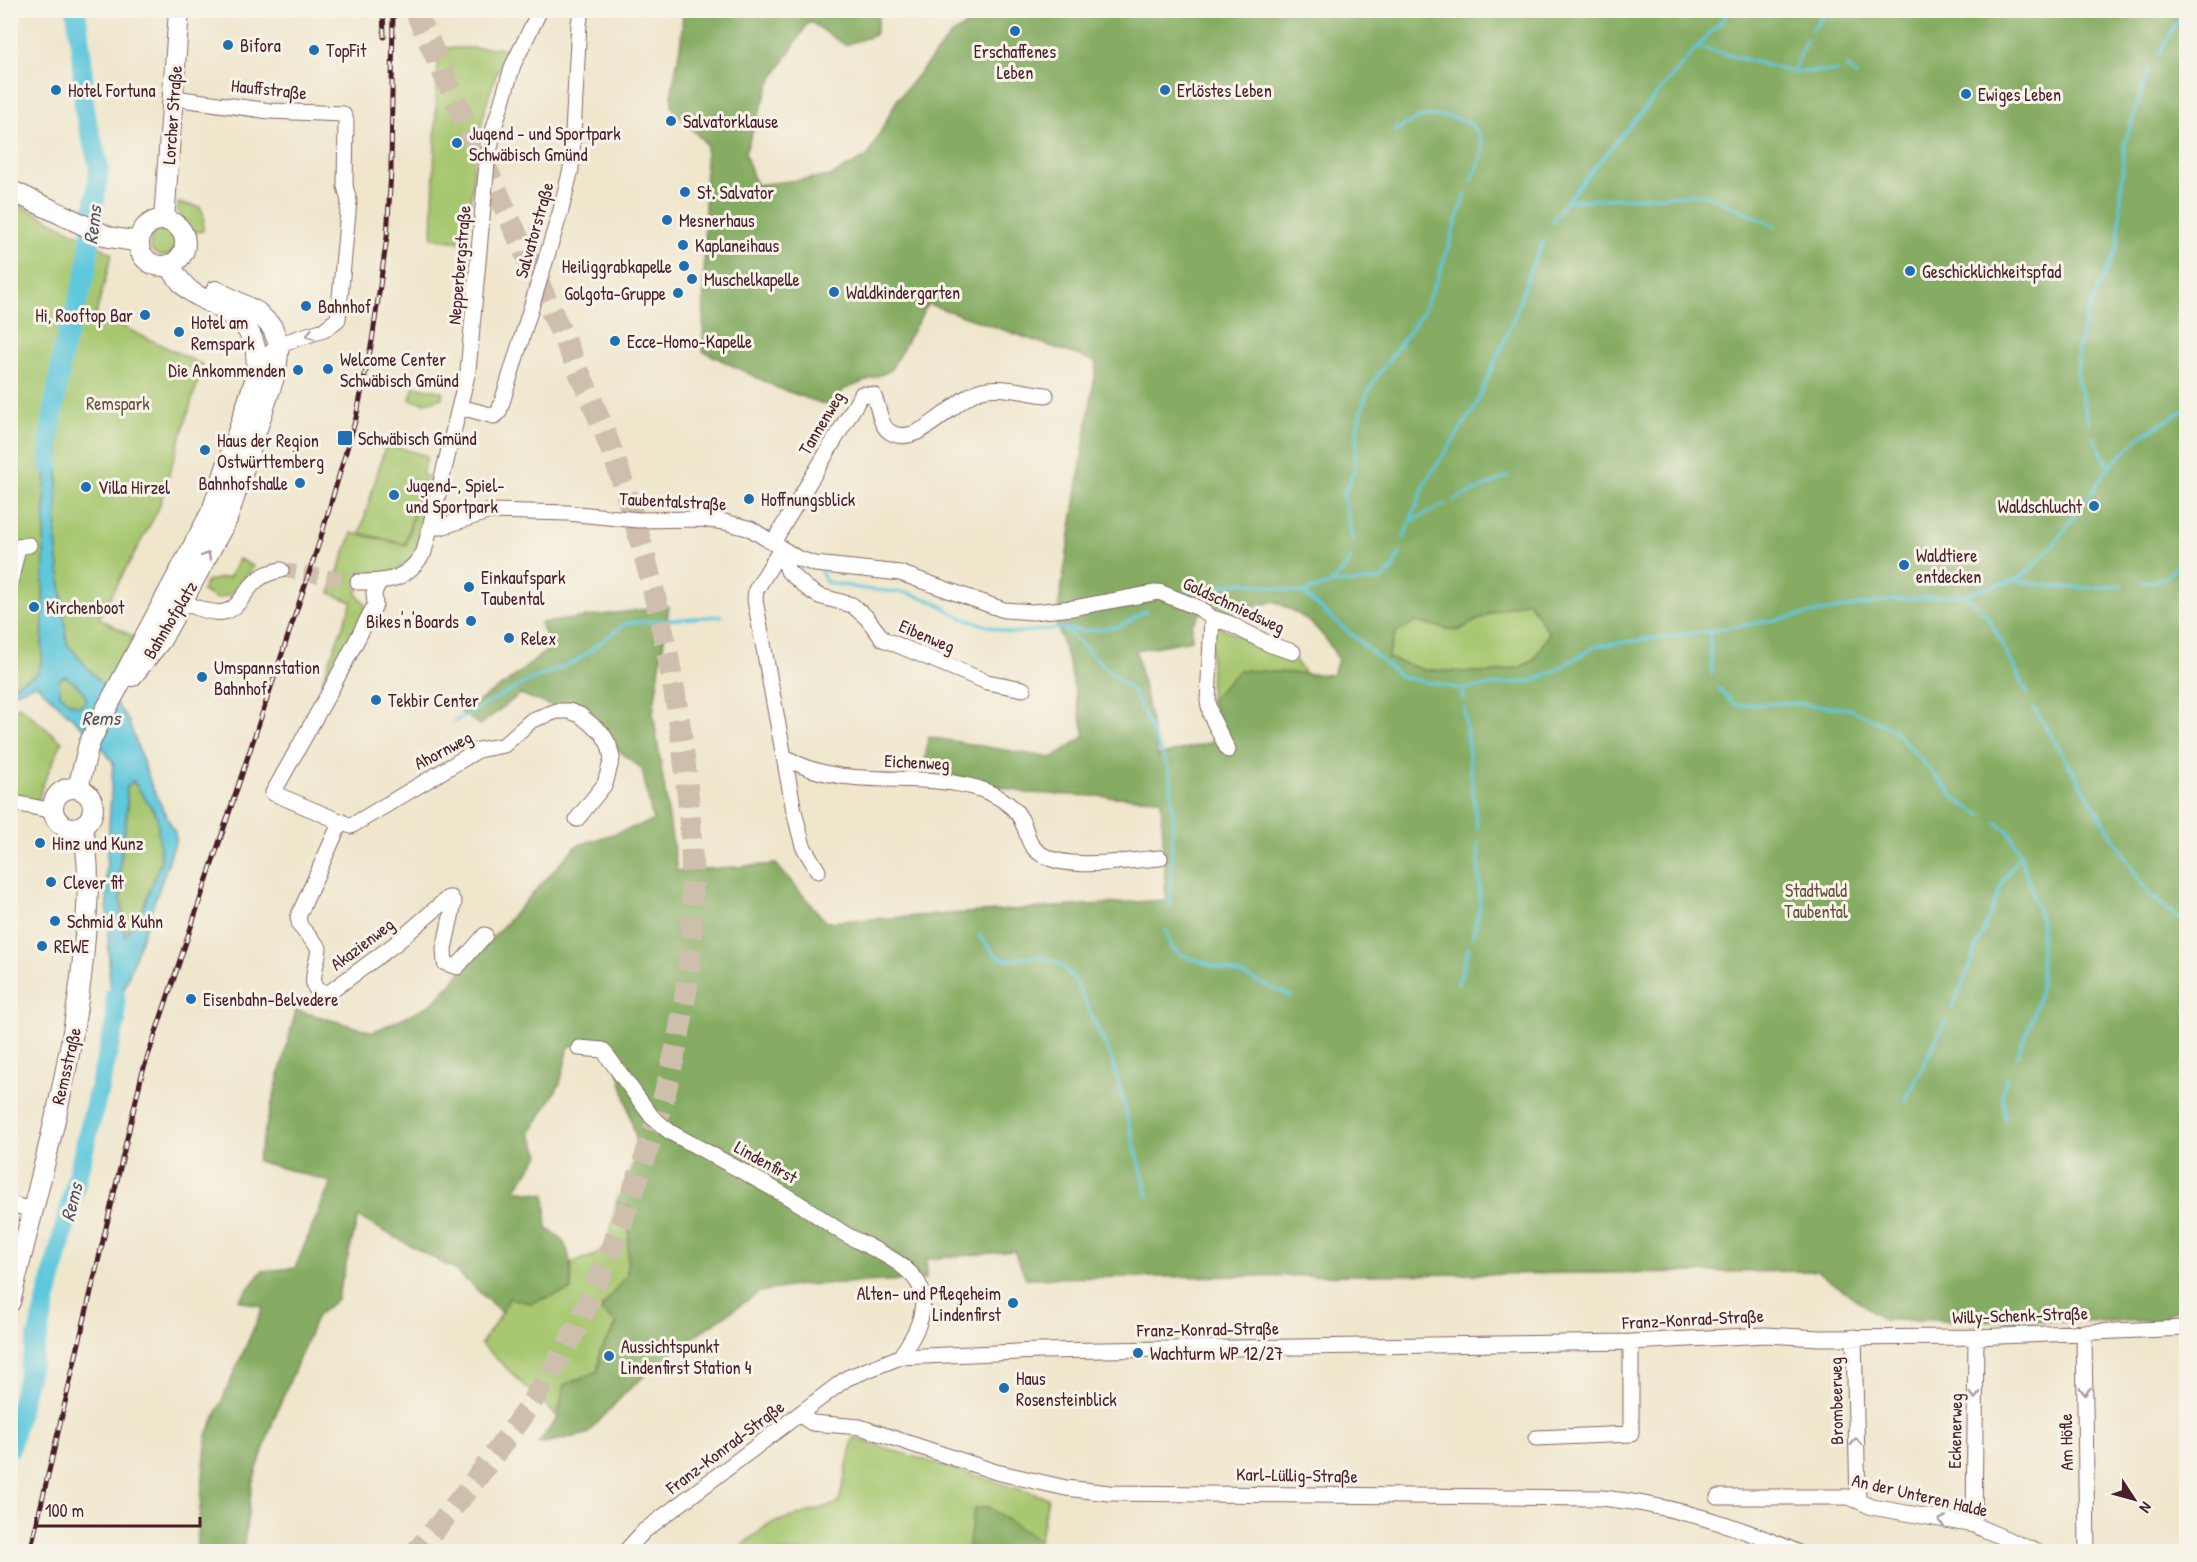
<svg xmlns="http://www.w3.org/2000/svg" width="2197" height="1562" font-family="'Patrick Hand',sans-serif">
	<style>
		.green { fill: #a7c76f; stroke: #78734d; stroke-width: 1.5 }
		.forest { fill: #85ac62; stroke: #686646; stroke-width: 1.5; fill-rule: evenodd }
		.water { fill: #60c8dc; stroke: #557484; stroke-width: 1.5; fill-rule: evenodd }
		.lines { fill: none; stroke-linecap: round; stroke-linejoin: round }
		.stream { stroke: #60c8dc; stroke-width: 3 }
		.river { stroke: #60c8dc; stroke-width: 20 }
		.minor-tunnel { stroke: #cebeac; stroke-width: 15; stroke-dasharray: 15 8; stroke-linecap: butt }
		.highway-tunnel { stroke: #cebeac; stroke-width: 22; stroke-dasharray: 22 11; stroke-linecap: butt }
		.minor-casing { stroke: #846563; stroke-width: 17 }
		.major-casing { stroke: #846563; stroke-width: 22 }
		.minor { stroke: #fff; stroke-width: 15 }
		.major { stroke: #fff; stroke-width: 20 }
		.rail-casing { stroke: #4a1f2b; stroke-width: 5 }
		.rail { stroke: #f7f3e8; stroke-width: 3; stroke-dasharray: 9; stroke-linecap: butt }
		.oneway { stroke: #ae9aa0 }
		.poi-dot { fill: #1f6fb2; stroke: #f7f3e8; stroke-width: 2 }
		.labels { text-anchor: middle; dominant-baseline: central; stroke-width: 6; stroke-linejoin: round; paint-order: stroke }
		.poi-label { font-size: 18px; fill: #4a1f2b; stroke: #f7f3e8; text-anchor: start }
		.street-label { font-size: 18px; fill: #4a1f2b; stroke: #f7f3e8 }
		.park-label { font-size: 18px; fill: #66513f; stroke: #f7f3e8 }
		.water-label { font-size: 20px; font-style: italic; fill: #515260; stroke: #f7f3e8 }
	</style>
	<rect width="100%" height="100%" fill="#f7f3e8"/>
	<filter id="ink" filterUnits="userSpaceOnUse"><feTurbulence type="fractalNoise" baseFrequency=".0167" numOctaves="2"/><feDisplacementMap in="SourceGraphic" scale="12" xChannelSelector="R" yChannelSelector="G"/><feConvolveMatrix kernelMatrix="1 2 1 2 8 2 1 2 1" color-interpolation-filters="sRGB"/></filter>
	<filter id="wash" filterUnits="userSpaceOnUse"><feTurbulence type="fractalNoise" baseFrequency=".008" numOctaves="4" result="noise"/><feDisplacementMap in="SourceGraphic" scale="24" xChannelSelector="R" yChannelSelector="G"/><feGaussianBlur stdDeviation="1.35" result="paint"/><feColorMatrix in="noise" values="0 0 0 0 0 0 0 0 0 0 0 0 0 0 0 0 0 1.4 0 .05"/><feComposite in="paint" operator="in"/></filter>
	<g filter="url(#wash)">
		<rect width="100%" height="100%" fill="#efe6cc"/>
		<path class="green" d="M438,48H509C476,105 473,179 467,243L432,238Z
			M11,200C44,219 80,233 112,254L96,314L203,365L158,510L99,618L134,637L105,688L67,644L56,540L59,448L50,441L46,454L42,659L36,676L11,689Z
			M178,203L200,207L204,216L203,231L190,233L178,213Z
			M150 243a13 13 0 1 1 26 0a13 13 0 1 1-26 0Z
			M414,386L443,392L442,398L426,403L410,400Z
			M386,444L427,456L422,475L433,478C427,510 427,564 387,573C379,575 368,573 360,572L357,594L365,604V611L329,687L322,681L352,602L330,593L352,533L406,545L422,480L405,544L360,533Z
			M239,559L254,567L231,594L217,599L202,591L207,581L229,577Z
			M1528,601L1549,633L1534,660L1521,667L1490,673L1425,670L1387,658L1396,632L1416,621L1457,631L1495,611Z
			M1212,623L1266,650L1293,657L1305,674L1239,670L1210,701Z
			M65,676C75,683 84,689 87,702L79,706L70,703L60,694L58,680Z
			M19,706L62,742L42,786L37,808L11,800L10,707L11,710Z
			M133,781L157,816L161,861L143,908L125,936L120,866L128,807L126,788Z
			M616,1203L630,1207L627,1275L601,1310L617,1324L600,1351L598,1371L564,1385L558,1417L481,1344L502,1313L509,1298L530,1303L571,1290L572,1262L593,1256L608,1245Z
			M853,1438L1048,1498L1039,1541L988,1507L974,1509L968,1551L733,1552L769,1524L839,1503Z"/>
		<path class="forest" d="M683,11H880L875,35L845,45L809,21L770,83L745,153L756,185L831,176L868,156L897,100L951,35L974,21L978,11H2186V1303L2159,1321L1884,1320L1817,1271L1026,1278L1014,1251L927,1259L926,1279L800,1285L760,1292L677,1348L626,1392L587,1434L538,1444L558,1417L564,1385L598,1371L600,1351L617,1324L600,1310L627,1275L630,1207L616,1203L639,1150L612,1046H569L560,1084L530,1133L540,1154L515,1190L545,1195L547,1229C573,1241 571,1266 571,1290L530,1303L509,1298L502,1313L454,1269L358,1217L337,1299L317,1316L273,1421L252,1484L243,1551L196,1552L207,1435L263,1307L239,1300L262,1271L295,1268L331,1182L257,1161L296,1010L373,1032L432,1004L576,846L653,821L642,769L571,713L520,694L480,725L461,712L505,684L551,647L540,623L669,606L653,713L677,871L776,864L826,922L1166,900L1161,799L1027,793L923,769L929,737L1052,758L1085,736L1068,660L1056,623L1097,362L928,304L890,371L843,390L833,407L780,389L703,351L706,144L672,107V91L681,42ZM1274,601C1306,616 1321,627 1338,659L1333,675L1239,670L1210,701L1225,736L1208,743L1158,756L1136,650L1192,640V624L1207,606L1235,613ZM1528,601L1549,633L1534,660L1521,667L1490,673L1425,670L1387,658L1396,632L1416,622L1457,631L1495,611Z
			M988,1507L1039,1541L1042,1551H968L974,1509Z"/>
		<path class="water" d="M49,440L59,448L56,540L67,644L105,688L128,720L152,787L175,833L176,840L121,997L116,1020L110,992L106,875L113,762L97,741L36,684L11,694V687L38,673L42,659L46,454ZM65,676C75,683 84,689 87,701L79,706L70,703L60,694L59,680ZM133,781L157,816L161,861L143,908L125,936C120,914 119,889 120,867C121,840 130,816 126,788Z"/>
		<g class="lines">
			<path class="stream" d="M1812,30L1828,10
				M1697,47L1732,10
				M2158,55L2184,10
				M1848,67L1856,76
				M1793,72L1806,41
				M1395,131C1403,127 1412,120 1420,118C1445,111 1487,119 1482,154C1481,162 1475,172 1472,180
				M1566,201L1705,194L1775,226
				M1551,223L1566,201L1697,47L1793,72L1837,71
				M2089,423L2077,380L2078,349L2089,309L2118,246L2124,146L2149,69
				M2094,437L2109,467
				M1454,500L1508,476
				M1410,522L1445,504
				M1404,538L1426,481L1474,409L1514,318L1530,270L1543,242
				M1353,541L1343,495L1354,471L1358,423L1366,396L1378,375L1421,315L1439,275L1465,195
				M821,571L826,582L864,589L908,593L935,602L959,617L1010,633L1063,628L1083,631L1118,627L1146,611
				M2017,580C2052,588 2085,591 2122,585
				M2142,583L2165,579L2186,553
				M1329,584L1341,573L1351,558
				M1182,593L1243,582L1303,593L1401,677L1462,689L1532,681L1553,672L1596,646L1709,631L1885,601L1965,594L2016,580L2033,567L2055,543L2109,467L2141,436L2186,409
				M1303,593L1329,584L1381,580L1392,570L1400,553
				M1965,594L1987,615L2028,694
				M1064,629L1134,693L1170,772L1173,814L1170,907
				M1709,631L1712,674
				M1462,689L1463,699
				M1719,689L1735,705L1793,703L1849,709L1893,729L1959,802L1982,815
				M1464,708L1477,828
				M2034,708L2147,892L2178,918L2186,920
				M455,721L530,680L575,662L626,623L721,616
				M1166,931L1172,948L1181,955L1245,976L1292,997
				M979,935L996,956L1009,961L1035,956L1059,963L1075,980L1112,1060L1148,1196
				M1472,938L1480,907L1478,844
				M1458,984L1469,947
				M1952,1009L2003,882L2020,854L2010,833L1997,823
				M2017,1056L2034,1014L2041,984V921L2020,854
				M1905,1102L1945,1022
				M2005,1118L2002,1091L2007,1078"/>
			<path class="river" d="M50,465L49,440L63,349L86,273L99,167L84,110L82,59L76,10
				M10,1448L116,1020L115,995"/>
		</g>
	</g>
	<g filter="url(#ink)">
		<g class="lines">
			<path class="minor-tunnel" d="M281,570L358,582"/>
			<path class="highway-tunnel" d="M415,10C456,102 498,193 539,284C570,353 604,421 626,493C671,633 701,806 690,954C682,1054 650,1151 613,1244C597,1284 579,1327 556,1364C515,1430 467,1493 416,1552"/>
			<defs>
				<path id="minor" d="M174,98L270,111L343,114L346,121L345,186L349,201L338,319L324,330L279,344L257,367
					M460,407L494,416L499,412L561,210L571,169L579,23L582,10
					M430,527H441L490,511L568,513L638,520L701,519L725,522L751,529L797,558L815,564L900,573L1004,610L1033,612L1073,608L1159,592L1199,608L1212,618L1228,623L1271,645L1293,652
					M774,541L862,394L873,395C880,406 878,424 890,432C918,450 956,396 982,390C1001,385 1026,393 1046,395
					M781,549L756,590L755,600L794,811L803,846L818,871
					M781,549L788,571L808,589L819,596L852,605L866,617L883,639L987,682L1023,689
					M358,582C389,582 407,580 424,552L468,371L487,163L494,128L513,65L540,10
					M379,582L374,593L375,605L329,693L273,793L351,826L478,750L504,745L532,720L557,711H569L580,715L602,733L609,745L612,758L605,784L577,819
					M10,583L18,547L29,545
					M182,601C254,637 229,578 281,570
					M1212,618L1208,701L1211,716L1228,750
					M785,757C843,793 917,769 980,789C999,796 1017,806 1024,826C1027,832 1028,842 1033,847C1056,875 1127,860 1160,858
					M10,802L53,811
					M341,821L298,917L300,926L319,948C319,962 301,996 330,992L395,944L448,898H451L454,903L444,949L445,963L457,967L485,935
					M579,1048L603,1050L652,1117L670,1132C712,1155 754,1177 795,1201C812,1211 828,1224 845,1234C867,1247 912,1263 921,1289C928,1314 913,1338 900,1357
					M10,1204L32,1210
					M2084,1332L2087,1552
					M1854,1337L1858,1501
					M800,1415L812,1423L860,1427L996,1472L1066,1488L1109,1493L1602,1498C1670,1505 1734,1524 1797,1552
					M1536,1438L1631,1434V1342
					M1718,1497H1849L1872,1507L1974,1525L2037,1552
					M1974,1525L1976,1337
					M625,1552L644,1531L847,1378L900,1357L1040,1351L1631,1342L1766,1335L1820,1338L1976,1337L2186,1328"/>
				<path id="major" d="M10,190L109,237L139,242
					M164,220L179,10
					M139 243a23 23 0 1 1 46 0a23 23 0 1 1-46 0Z
					M132,676L161,640L227,519L276,371L279,344L272,327L257,312L216,291
					M53 808a20 20 0 1 1 40 0a20 20 0 1 1-40 0Z
					M78,788L89,744L103,715L212,511L256,377C262,322 233,317 193,293C182,286 176,275 169,265
					M10,1302C39,1181 76,1060 85,936C88,899 91,863 82,827"/>
			</defs>
			<use href="#minor" class="minor-casing"/>
			<use href="#major" class="major-casing"/>
			<use href="#minor" class="minor"/>
			<use href="#major" class="major"/>
			<defs>
				<path id="rail" d="M383,10L384,37
					M30,1552L142,1074L320,540L356,418L372,341L387,237L391,171L393,10"/>
			</defs>
			<use href="#rail" class="rail-casing"/>
			<use href="#rail" class="rail"/>
		</g>
		<defs><path id="oneway-chevron" d="M-2-3.5L2.5 0L-2 3.5" fill="none" stroke-width="1.6" stroke-linecap="round" stroke-linejoin="round" transform="scale(1.5)"/></defs>
		<g class="oneway">
			<use href="#oneway-chevron" transform="translate(310 335) rotate(163)"/>
			<use href="#oneway-chevron" transform="translate(207 556) rotate(-61)"/>
			<use href="#oneway-chevron" transform="translate(2085 1391) rotate(89)"/>
			<use href="#oneway-chevron" transform="translate(1975 1395) rotate(91)"/>
			<use href="#oneway-chevron" transform="translate(1856 1442) rotate(-91)"/>
			<use href="#oneway-chevron" transform="translate(1942 1521) rotate(-169)"/>
		</g>
	</g>
	<g class="poi-dot">
		<circle cx="1015" cy="31" r="6"/>
		<circle cx="228" cy="45" r="6"/>
		<circle cx="314" cy="50" r="6"/>
		<circle cx="56" cy="90" r="6"/>
		<circle cx="1165" cy="90" r="6"/>
		<circle cx="1966" cy="94" r="6"/>
		<circle cx="671" cy="121" r="6"/>
		<circle cx="457" cy="143" r="6"/>
		<circle cx="685" cy="192" r="6"/>
		<circle cx="667" cy="220" r="6"/>
		<circle cx="683" cy="245" r="6"/>
		<circle cx="684" cy="266" r="6"/>
		<circle cx="1910" cy="271" r="6"/>
		<circle cx="692" cy="279" r="6"/>
		<circle cx="834" cy="292" r="6"/>
		<circle cx="678" cy="293" r="6"/>
		<circle cx="306" cy="306" r="6"/>
		<circle cx="145" cy="315" r="6"/>
		<circle cx="179" cy="332" r="6"/>
		<circle cx="615" cy="341" r="6"/>
		<circle cx="328" cy="369" r="6"/>
		<circle cx="298" cy="370" r="6"/>
		<rect x="337" y="430" width="16" height="16" rx="3"/>
		<circle cx="205" cy="450" r="6"/>
		<circle cx="300" cy="483" r="6"/>
		<circle cx="86" cy="487" r="6"/>
		<circle cx="394" cy="495" r="6"/>
		<circle cx="749" cy="499" r="6"/>
		<circle cx="2094" cy="506" r="6"/>
		<circle cx="1904" cy="565" r="6"/>
		<circle cx="469" cy="587" r="6"/>
		<circle cx="34" cy="607" r="6"/>
		<circle cx="471" cy="621" r="6"/>
		<circle cx="509" cy="638" r="6"/>
		<circle cx="202" cy="677" r="6"/>
		<circle cx="376" cy="700" r="6"/>
		<circle cx="40" cy="843" r="6"/>
		<circle cx="51" cy="882" r="6"/>
		<circle cx="55" cy="921" r="6"/>
		<circle cx="42" cy="946" r="6"/>
		<circle cx="191" cy="999" r="6"/>
		<circle cx="1013" cy="1303" r="6"/>
		<circle cx="1138" cy="1353" r="6"/>
		<circle cx="609" cy="1356" r="6"/>
		<circle cx="1004" cy="1388" r="6"/>
	</g>
	<g class="labels">
		<g class="poi-label">
			<text x="240" y="45">Bifora</text>
			<text x="326" y="50">TopFit</text>
			<text x="1015" y="51" text-anchor="middle">Erschaffenes<tspan x="1015" dy="21">Leben</tspan></text>
			<text x="68" y="90">Hotel Fortuna</text>
			<text x="1177" y="90">Erlöstes Leben</text>
			<text x="1978" y="94">Ewiges Leben</text>
			<text x="683" y="121">Salvatorklause</text>
			<text x="469" y="133">Jugend - und Sportpark<tspan x="469" dy="21">Schwäbisch Gmünd</tspan></text>
			<text x="697" y="192">St. Salvator</text>
			<text x="679" y="220">Mesnerhaus</text>
			<text x="695" y="245">Kaplaneihaus</text>
			<text x="672" y="266" text-anchor="end">Heiliggrabkapelle</text>
			<text x="1922" y="271">Geschicklichkeitspfad</text>
			<text x="704" y="279">Muschelkapelle</text>
			<text x="846" y="292">Waldkindergarten</text>
			<text x="666" y="293" text-anchor="end">Golgota-Gruppe</text>
			<text x="318" y="306">Bahnhof</text>
			<text x="133" y="315" text-anchor="end">Hi, Rooftop Bar</text>
			<text x="191" y="322">Hotel am<tspan x="191" dy="21">Remspark</tspan></text>
			<text x="627" y="341">Ecce-Homo-Kapelle</text>
			<text x="340" y="359">Welcome Center<tspan x="340" dy="21">Schwäbisch Gmünd</tspan></text>
			<text x="286" y="370" text-anchor="end">Die Ankommenden</text>
			<text x="358" y="438">Schwäbisch Gmünd</text>
			<text x="217" y="440">Haus der Region<tspan x="217" dy="21">Ostwürttemberg</tspan></text>
			<text x="288" y="483" text-anchor="end">Bahnhofshalle</text>
			<text x="406" y="485">Jugend-, Spiel-<tspan x="406" dy="21">und Sportpark</tspan></text>
			<text x="98" y="487">Villa Hirzel</text>
			<text x="761" y="499">Hoffnungsblick</text>
			<text x="2082" y="506" text-anchor="end">Waldschlucht</text>
			<text x="1916" y="555">Waldtiere<tspan x="1916" dy="21">entdecken</tspan></text>
			<text x="481" y="577">Einkaufspark<tspan x="481" dy="21">Taubental</tspan></text>
			<text x="46" y="607">Kirchenboot</text>
			<text x="459" y="621" text-anchor="end">Bikes'n'Boards</text>
			<text x="521" y="638">Relex</text>
			<text x="214" y="667">Umspannstation<tspan x="214" dy="21">Bahnhof</tspan></text>
			<text x="388" y="700">Tekbir Center</text>
			<text x="52" y="843">Hinz und Kunz</text>
			<text x="63" y="882">Clever fit</text>
			<text x="67" y="921">Schmid &amp; Kuhn</text>
			<text x="54" y="946">REWE</text>
			<text x="203" y="999">Eisenbahn-Belvedere</text>
			<text x="1001" y="1293" text-anchor="end">Alten- und Pflegeheim<tspan x="1001" dy="21">Lindenfirst</tspan></text>
			<text x="621" y="1346">Aussichtspunkt<tspan x="621" dy="21">Lindenfirst Station 4</tspan></text>
			<text x="1150" y="1353">Wachturm WP 12/27</text>
			<text x="1016" y="1378">Haus<tspan x="1016" dy="21">Rosensteinblick</tspan></text>
		</g>
		<g class="street-label">
			<text transform="translate(269 89) rotate(6)">Hauffstraße</text>
			<text transform="translate(172 115) rotate(-86)">Lorcher Straße</text>
			<text transform="translate(534 230) rotate(-74)">Salvatorstraße</text>
			<text transform="translate(459 265) rotate(-85)">Nepperbergstraße</text>
			<text transform="translate(821 423) rotate(-59)">Tannenweg</text>
			<text transform="translate(673 501) rotate(3)">Taubentalstraße</text>
			<text transform="translate(1234 605) rotate(25)">Goldschmiedsweg</text>
			<text transform="translate(170 620) rotate(-59)">Bahnhofplatz</text>
			<text transform="translate(927 636) rotate(23)">Eibenweg</text>
			<text transform="translate(443 750) rotate(-28)">Ahornweg</text>
			<text transform="translate(917 762) rotate(3)">Eichenweg</text>
			<text transform="translate(362 944) rotate(-37)">Akazienweg</text>
			<text transform="translate(66 1066) rotate(-77)">Remsstraße</text>
			<text transform="translate(766 1162) rotate(29)">Lindenfirst</text>
			<text transform="translate(2020 1315) rotate(-2)">Willy-Schenk-Straße</text>
			<text transform="translate(1693 1319) rotate(-3)">Franz-Konrad-Straße</text>
			<text transform="translate(1208 1329) rotate(-1)">Franz-Konrad-Straße</text>
			<text transform="translate(1836 1401) rotate(-91)">Brombeerweg</text>
			<text transform="translate(1955 1431) rotate(-89)">Eckenerweg</text>
			<text transform="translate(2066 1442) rotate(-91)">Am Höfle</text>
			<text transform="translate(725 1447) rotate(-37)">Franz-Konrad-Straße</text>
			<text transform="translate(1297 1475) rotate(1)">Karl-Lüllig-Straße</text>
			<text transform="translate(1920 1495) rotate(13)">An der Unteren Halde</text>
		</g>
		<g class="park-label">
			<text x="118" y="403">Remspark</text>
			<text x="1816" y="890">Stadtwald<tspan x="1816" dy="21">Taubental</tspan></text>
		</g>
		<g class="water-label">
			<text transform="translate(92 225) rotate(-83)">Rems</text>
			<text x="101" y="717">Rems</text>
			<text transform="translate(71 1202) rotate(-76)">Rems</text>
		</g>
	</g>
	<rect width="2197" height="1562" fill="none" stroke="#f7f3e8" stroke-width="36"/>
	<g transform="translate(2134 1499) rotate(126)" stroke="#f7f3e8" stroke-width="4.5" paint-order="stroke">
	<path d="M0-4.5L10 22L0 15L-10 22Z" fill="#4a1f2b"/>
	<text y="-9" font-size="16" font-weight="bold" text-anchor="middle" fill="#4a1f2b">N</text>
	</g>
	<path d="M36 1517v9h164v-9" fill="none" stroke="#4a1f2b" stroke-width="3"/>
	<text x="45" y="1517" font-size="18" fill="#4a1f2b" stroke="#f7f3e8" stroke-width="4.5" paint-order="stroke">100 m</text>
</svg>
